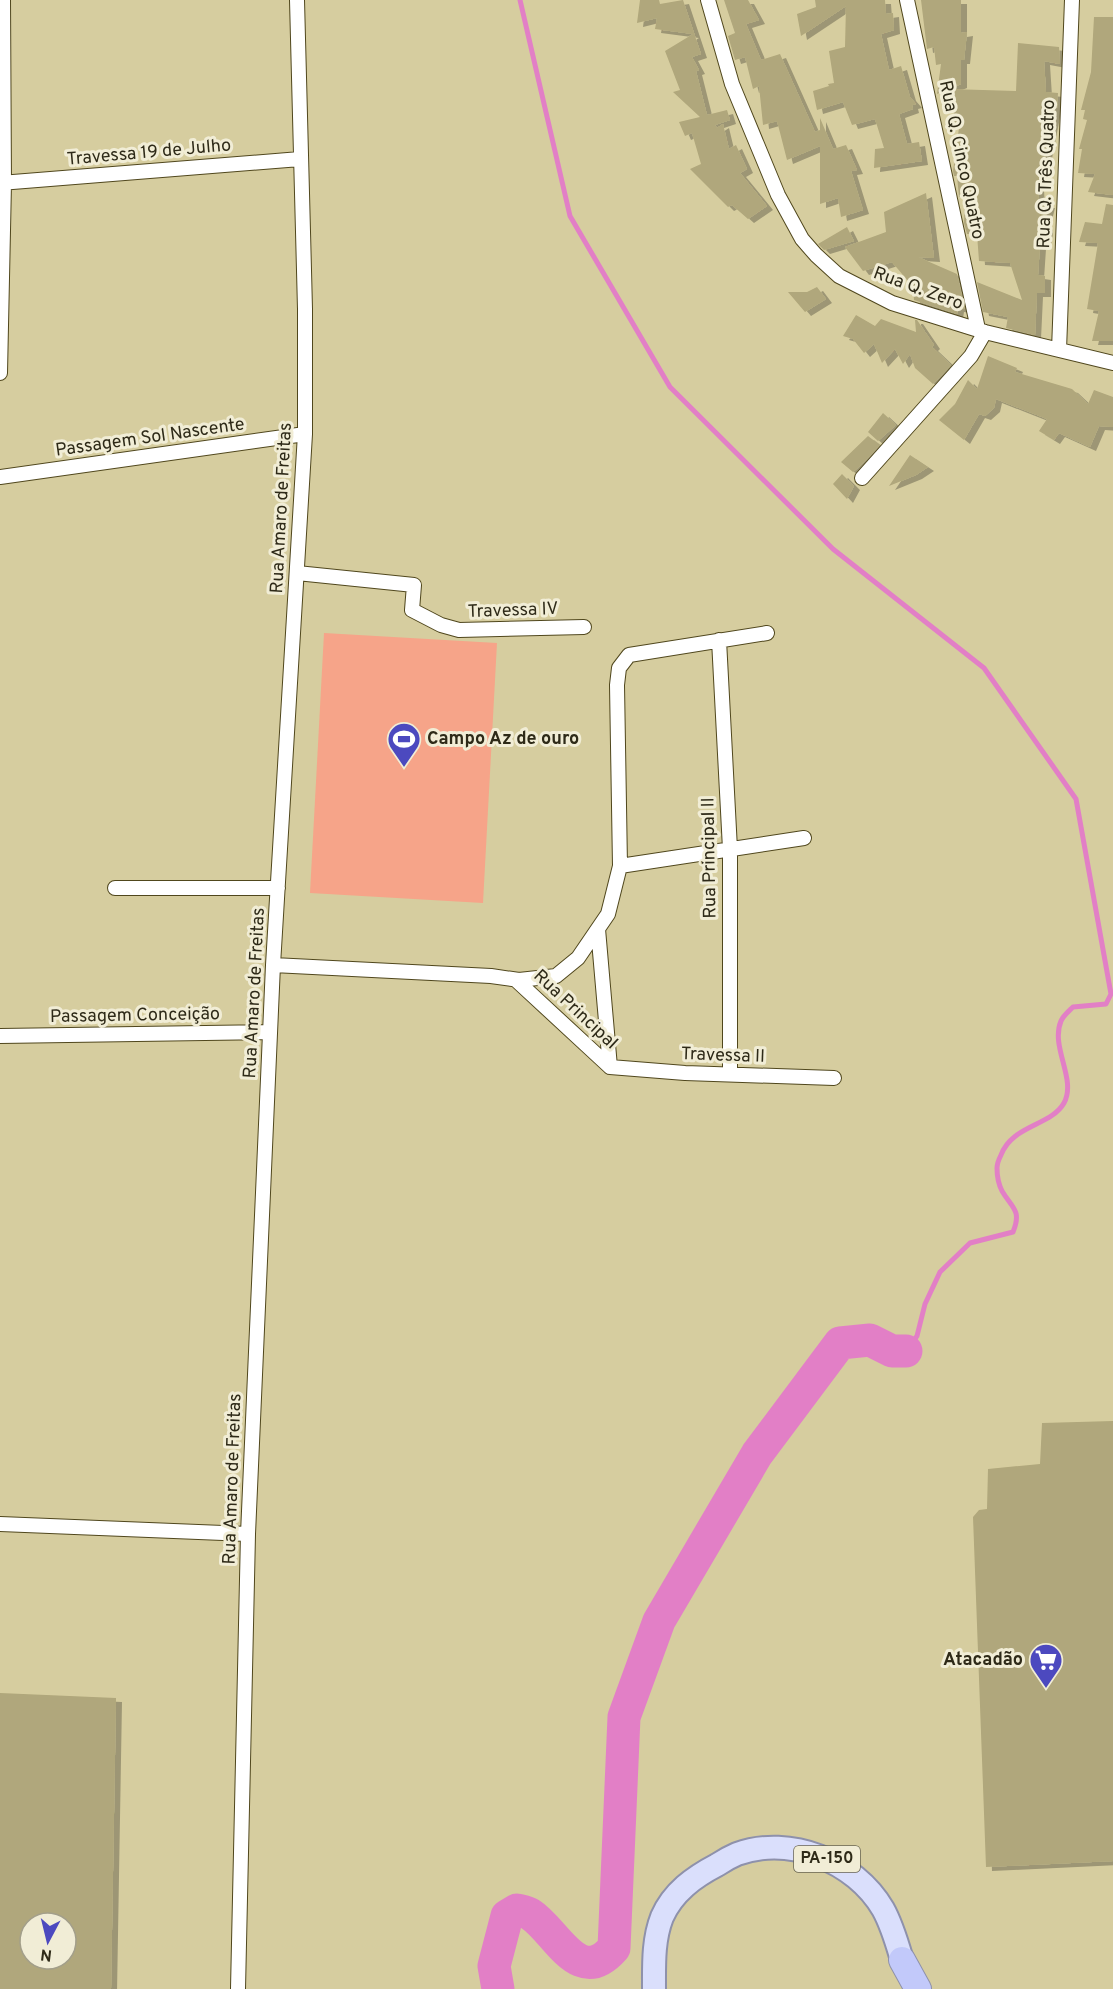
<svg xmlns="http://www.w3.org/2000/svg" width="1113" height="1989" font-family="Overpass,sans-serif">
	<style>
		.grass { fill: #f6a489 }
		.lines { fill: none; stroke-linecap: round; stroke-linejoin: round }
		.stream { stroke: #e27fc6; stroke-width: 5 }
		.river { stroke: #e27fc6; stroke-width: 33 }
		.building { fill: #b0a77b; fill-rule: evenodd; filter: url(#shadow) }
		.street-casing { stroke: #50471d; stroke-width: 16 }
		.primary-casing { stroke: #8e91ab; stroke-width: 26 }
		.highway-casing { stroke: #8e91ab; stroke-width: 28 }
		.street { stroke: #fff; stroke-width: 14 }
		.primary { stroke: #dadffc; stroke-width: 22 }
		.highway { stroke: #c2c9fa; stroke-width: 26 }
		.labels { text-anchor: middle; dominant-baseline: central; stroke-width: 6; stroke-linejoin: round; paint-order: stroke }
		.shield { fill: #f1edd6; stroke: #686451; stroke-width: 1.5 }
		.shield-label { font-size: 16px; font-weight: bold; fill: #2e2a18 }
		.street-label { font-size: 18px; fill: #2e2a18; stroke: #f1edd6 }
		.poi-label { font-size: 18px; font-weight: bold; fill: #2e2a18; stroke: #f1edd6; text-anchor: start }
	</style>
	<defs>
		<filter id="shadow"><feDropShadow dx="6" dy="4" stdDeviation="0" flood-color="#0004"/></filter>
	</defs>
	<rect width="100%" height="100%" fill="#d6cd9f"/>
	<path class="grass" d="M324,633L497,643L483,903L310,893Z"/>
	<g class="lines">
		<path class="stream" d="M520,0L570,216L670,387L833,549L984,668L1076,799L1111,994L1106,1004L1073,1007C1069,1011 1063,1016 1061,1021C1050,1047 1077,1079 1064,1103C1051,1126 1012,1125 1001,1155C999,1159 997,1164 997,1168C997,1175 999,1185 1002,1191C1012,1208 1022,1210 1013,1232L970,1243L940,1272L925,1304L917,1336L906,1351"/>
		<path class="river" d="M498,1989L494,1966L507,1916L517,1910C521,1911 527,1912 530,1914C557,1931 578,1989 614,1948L624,1717L659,1621L757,1454L840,1343L870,1340L892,1351H906"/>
	</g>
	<path class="building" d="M640,0H659L660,4L683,0L701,54L692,57L699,70L696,71L707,115L727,110L730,120L715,125L717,128L723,124L729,149L736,145L747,169L740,173L767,206L748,219L732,205L728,207L690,169L701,164L692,133L685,136L679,122L700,117L673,92L680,90L665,51L693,34L655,29L657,18L637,23Z
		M724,0H748L759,20L746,24L761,60L780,54L815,132L820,130V118L833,149L846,145L857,170L851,171L863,210L841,217L838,198L820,204V146L787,160L777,121L763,125L759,86L753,89L745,57L735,60L728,36L735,33Z
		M815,0H885L886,14L893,13L894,30L881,34L889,70L901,66L910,97L916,104L912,105L913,109L899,114L907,144L919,142L922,161L874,168L875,149L884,148L875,119L852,125L843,102L817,110L813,91L829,86L828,84L834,83L829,51L845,47L846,6L801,36L797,14L816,7Z
		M921,0H961V33L967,32L964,60H961V84L949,89L1016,91L1018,43L1059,47L1060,64L1044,61L1046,92L1058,93L1057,108H1055L1044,165H1047L1038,186L1039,204H1049L1045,220L1047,229L1044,246L1040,245L1038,275L1045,276V293H1037L1035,335L1006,328L1008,317L983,312L977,282L1022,300L1010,263L979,261L977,234H967L964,223L965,195L959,197L957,176H954L953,171L959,128H953L954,109H951L949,89L937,94L941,64L936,65L934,47L927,49Z
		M1094,17H1113V195L1088,192L1095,174L1078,173L1082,149H1079L1087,120L1083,119L1085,110H1081L1091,72Z
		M926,193L934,258L918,257L957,274L965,309L958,308L957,314L914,300L913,287L892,262L863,271L845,247L886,232L884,212Z
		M1106,204L1113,205V341H1092L1099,311L1087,309L1098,243L1079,242L1085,222L1102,224Z
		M847,227L854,241L824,250L818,244Z
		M817,287L826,299L805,312L788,292H807Z
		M856,315L875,326L881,319L916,332L915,320H917L934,345L932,347L951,365L933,384L915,368L910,354L903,364L895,349L882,363L874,344L864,353L853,339L843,336Z
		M988,356L1017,368L1015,372L1072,389L1088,404L1094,390L1113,397V427L1099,426L1090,447L1059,433L1054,440L1039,431L1047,419L996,399L994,408L985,416L979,414L964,440L939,420L955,404L968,380L977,389Z
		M883,413L896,425L878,441L868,432Z
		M868,436L880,445L861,465L853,472L841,462Z
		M910,455L928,467L916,475L889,486Z
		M842,474L854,486L847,499L833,484Z
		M1113,1421V1861L986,1867L973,1517L979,1510L987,1509L988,1469L1040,1464L1042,1423Z
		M0,1693L116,1698L111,1989H0ZM30,1923H66V1959H30Z"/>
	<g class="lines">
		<defs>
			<path id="street" d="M708,0L732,84L778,195L802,239L816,255L839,276L892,303L985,332L1113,363
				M907,0L978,329
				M0,183L300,159
				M1059,350L1072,0
				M0,373L4,183L3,0
				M0,477L305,434
				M862,478L971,356L985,332
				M297,573L414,585L412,610L441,625L459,630L584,627
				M719,640L730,849V1074
				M620,866L804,838
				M115,888H278
				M598,929L610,1067
				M273,965L491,976L519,980L556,976L578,958L608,914L620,866L617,685L619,668L629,655L767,633
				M516,980L610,1067
				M0,1036L270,1032
				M610,1067L685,1073L834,1078
				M0,1524L248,1534
				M238,1989L248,1534L273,965L305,434V309L297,0"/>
			<path id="primary" d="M654,1989C654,1965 653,1940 662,1917C673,1892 694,1877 717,1865C723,1861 730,1857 737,1854C790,1835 855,1861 883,1909C892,1925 897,1943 902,1960"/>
			<path id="highway" d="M902,1960L918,1989"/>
		</defs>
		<use href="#street" class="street-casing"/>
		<use href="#primary" class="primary-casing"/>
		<use href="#highway" class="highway-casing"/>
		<use href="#street" class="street"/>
		<use href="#primary" class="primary"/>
		<use href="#highway" class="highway"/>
	</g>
	<defs>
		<symbol id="stadium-pin" viewBox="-11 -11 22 30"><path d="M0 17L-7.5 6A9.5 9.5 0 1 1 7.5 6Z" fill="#4c49bf" stroke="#f1edd6"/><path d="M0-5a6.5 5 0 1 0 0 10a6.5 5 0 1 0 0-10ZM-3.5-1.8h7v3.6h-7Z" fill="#fff"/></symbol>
		<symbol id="supermarket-pin" viewBox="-11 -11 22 30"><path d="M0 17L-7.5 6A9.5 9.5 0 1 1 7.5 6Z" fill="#4c49bf" stroke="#f1edd6"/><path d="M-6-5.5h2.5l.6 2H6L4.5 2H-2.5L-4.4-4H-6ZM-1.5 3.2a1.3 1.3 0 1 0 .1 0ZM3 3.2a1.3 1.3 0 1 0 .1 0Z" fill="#fff"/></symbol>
	</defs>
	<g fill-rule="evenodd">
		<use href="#stadium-pin" x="385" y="720" width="38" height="52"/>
		<use href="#supermarket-pin" x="1027" y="1641" width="38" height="52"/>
	</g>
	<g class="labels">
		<rect class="shield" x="794" y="1846" width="66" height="26" rx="4.5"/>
		<g class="shield-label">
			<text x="827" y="1859">PA-150</text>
		</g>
		<g class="street-label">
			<text transform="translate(149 153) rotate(-5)">Travessa 19 de Julho</text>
			<text transform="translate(961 160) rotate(78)">Rua Q. Cinco Quatro</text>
			<text transform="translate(1047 174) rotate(-88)">Rua Q. Três Quatro</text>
			<text transform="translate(918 289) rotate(20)">Rua Q. Zero</text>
			<text transform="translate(150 438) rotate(-8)">Passagem Sol Nascente</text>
			<text transform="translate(282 508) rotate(-87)">Rua Amaro de Freitas</text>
			<text transform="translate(513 611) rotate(-2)">Travessa IV</text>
			<text transform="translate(710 858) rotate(-91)">Rua Principal II</text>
			<text transform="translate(255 993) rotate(-87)">Rua Amaro de Freitas</text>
			<text transform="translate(575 1010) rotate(43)">Rua Principal</text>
			<text transform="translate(135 1016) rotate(-1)">Passagem Conceição</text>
			<text transform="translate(723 1056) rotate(2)">Travessa II</text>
			<text transform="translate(233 1479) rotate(-88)">Rua Amaro de Freitas</text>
		</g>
		<g class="poi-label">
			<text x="427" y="739">Campo Az de ouro</text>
			<text x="1023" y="1660" text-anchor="end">Atacadão</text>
		</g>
	</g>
	<g transform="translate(48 1941) rotate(187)"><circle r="28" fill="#f1edd6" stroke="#a39f8a" stroke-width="1.5"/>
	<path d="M0-4.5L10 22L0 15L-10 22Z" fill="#4c49bf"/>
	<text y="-9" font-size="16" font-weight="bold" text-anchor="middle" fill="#2e2a18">N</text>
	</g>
</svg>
